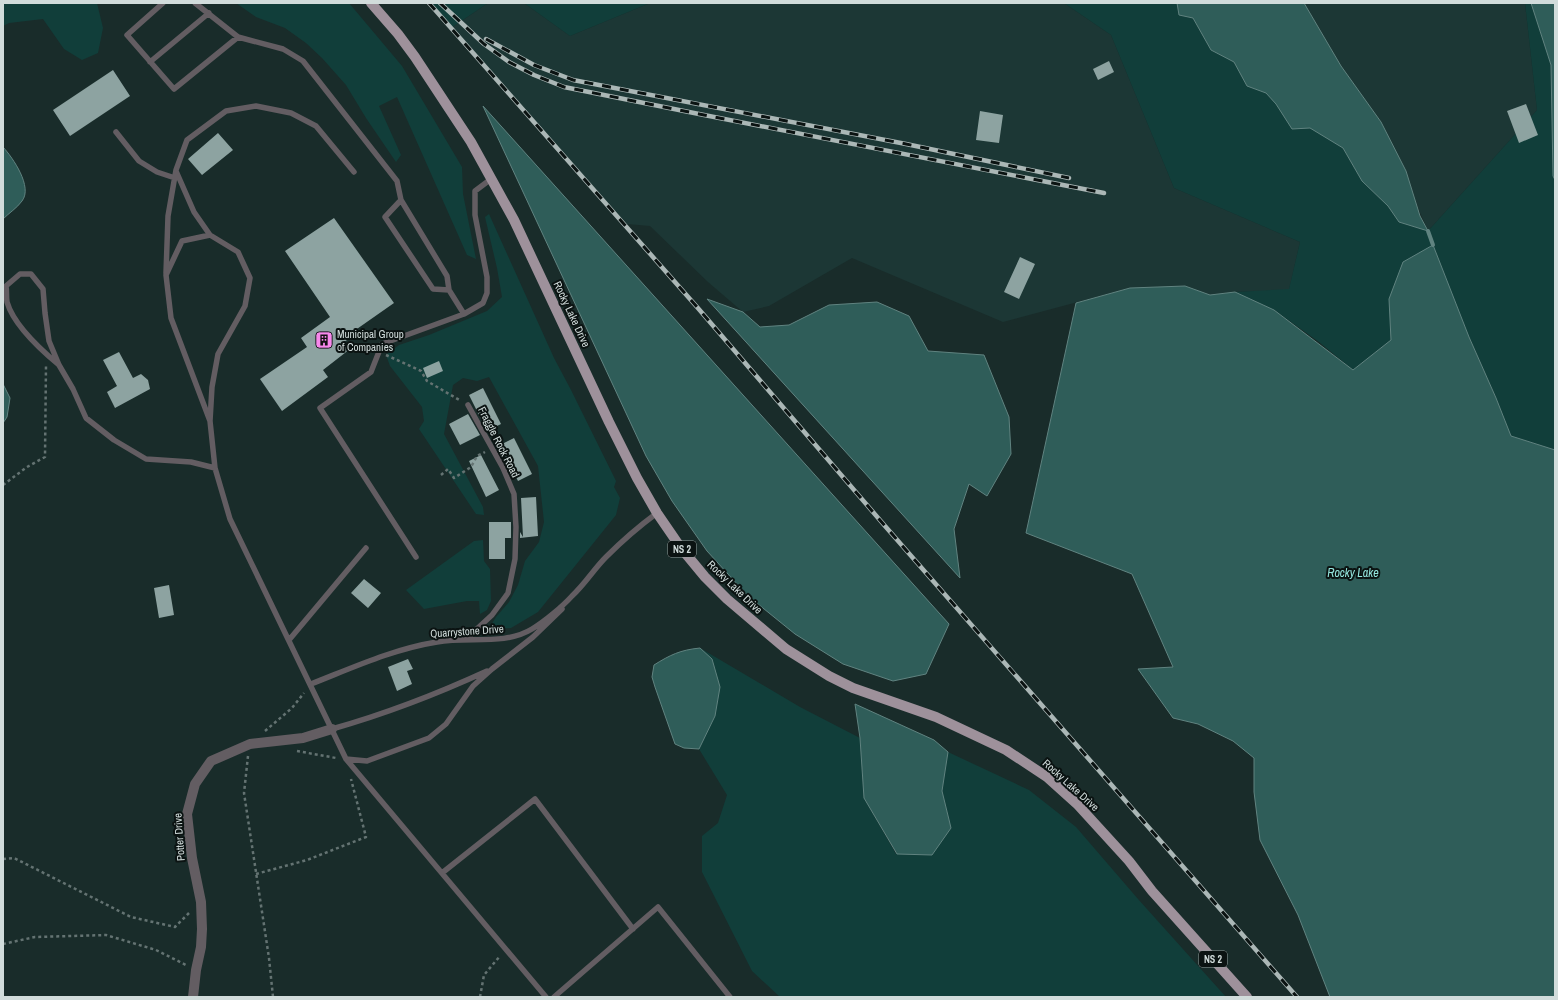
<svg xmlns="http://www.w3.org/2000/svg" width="1558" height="1000" font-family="'Archivo Narrow',sans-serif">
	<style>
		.built { fill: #1c3735 }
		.green { fill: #113e3a }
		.water { fill: #2f5d59; stroke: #608380 }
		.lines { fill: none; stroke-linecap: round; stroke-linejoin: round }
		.stream { stroke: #608380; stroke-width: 4 }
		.building { fill: #8da3a1 }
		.path { stroke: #647372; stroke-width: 2.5; stroke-dasharray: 3 3; stroke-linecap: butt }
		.service { stroke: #635d62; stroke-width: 5.5 }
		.tertiary { stroke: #635d62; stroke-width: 10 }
		.primary { stroke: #9e919b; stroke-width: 10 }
		.rail-casing { stroke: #abb7b6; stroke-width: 4.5 }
		.rail { stroke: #0b1312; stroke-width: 3; stroke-dasharray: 9; stroke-linecap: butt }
		.labels { text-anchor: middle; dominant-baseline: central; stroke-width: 4; stroke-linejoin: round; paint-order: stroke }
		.shield { fill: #0b1312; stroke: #96a09f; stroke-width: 1 }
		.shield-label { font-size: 10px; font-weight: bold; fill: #d1dcdb }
		.street-label { font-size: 11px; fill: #d1dcdb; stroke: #0b1312 }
		.poi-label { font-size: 11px; fill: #d1dcdb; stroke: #0b1312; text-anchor: start }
		.water-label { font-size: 12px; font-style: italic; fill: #94e6de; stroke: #0b1312 }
	</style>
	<rect width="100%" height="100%" fill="#192c2a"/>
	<path class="built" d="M488,3H524L570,36L650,3H1064L1111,35L1174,188L1300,242L1289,290L1235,292L1210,295L1185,286L1130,288L1003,322L852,258L769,306L743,312L708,282L650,226L627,224L451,28Z
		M1304,3H1525L1537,110L1428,231L1381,122L1341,66Z"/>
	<path class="green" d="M3,3H97L103,28L98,53L82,60L64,49L43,19L9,23L3,26Z
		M236,3H349L402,66L462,167L463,194L476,259L467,255L397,97L379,106L401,155L396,162L366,118L346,85L322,58L306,43L285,28L256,17Z
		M427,3H488L451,28Z
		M524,3H650L570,36Z
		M1064,3H1177L1179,15L1193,18L1211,50L1234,62L1247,86L1266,93L1276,104L1343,148L1362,181L1388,206L1399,222L1428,231L1537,110L1525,3H1531L1551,65L1553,176L1555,180V450L1511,436L1496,398L1469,337L1389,299L1391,340L1353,370L1319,342L1274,310L1235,292L1289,289L1300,242L1174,188L1111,35Z
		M489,214L554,358L571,390L616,481L614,487L620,498L616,515L538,612L511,628L488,630L496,617L509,602L518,585L525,561L539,542L544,522L538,466L489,377L477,381L463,378L453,385L444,434L483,507L484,515L476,514L419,429L424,421L422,407L390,366L386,355L399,345L429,335L487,311L502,297L497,268L485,217Z
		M483,540L484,561L490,569L491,601L487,610L480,614L479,601H467L424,609L406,590L474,541Z
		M700,648L800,707L860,738L864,798L896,854L932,855L951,828L942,791L948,752L1029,790L1076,827L1138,899L1226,997H780L752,971L702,872V836L718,823L727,795L699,749L715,716L712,659Z"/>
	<path class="water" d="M1177,3H1304L1341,66L1381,122L1406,171L1420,216L1428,231L1399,222L1388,206L1362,181L1343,148L1310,128L1292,129L1276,104L1266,93L1247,86L1234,62L1211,50L1193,18L1179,15Z
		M1531,3H1555V180L1553,176L1551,65Z
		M483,106L949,624L926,674L893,681L843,664L795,634L748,596L707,551L672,501L646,456Z
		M3,147C13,158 33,187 22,201C17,208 9,213 3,219Z
		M1433,245L1469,337L1496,398L1511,436L1555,450V997H1330L1298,915L1260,840L1254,792V758L1233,741L1198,724L1173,718L1138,669L1173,667L1132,574L1026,533L1076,303L1130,288L1185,286L1210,295L1235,292L1274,310L1353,370L1391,340L1389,299L1403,262Z
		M707,299L743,312L760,327L789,325L829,305L877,302L909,316L928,351L984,355L1009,417L1011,454L987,496L969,484L954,529L960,578Z
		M3,384L10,398L7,417L3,423Z
		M700,648L712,659L720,687L715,716L699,749L684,748L675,744L655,687L652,677L654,665C670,655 680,650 700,648Z
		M855,704L934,740L948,752L942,791L951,828L932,855L897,854L864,798L860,738Z"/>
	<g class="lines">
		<path class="stream" d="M1428,231L1433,245"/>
	</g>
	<path class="building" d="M1109,61L1114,72L1098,80L1093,69Z
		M113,70L130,96L70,136L53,110Z
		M1526,104L1538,135L1519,143L1507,111Z
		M980,111L1003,115L999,143L976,140Z
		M218,133L233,150L202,175L188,159Z
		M334,218L394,303L354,331L356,334L344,342L350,349L323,370L328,377L282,411L260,379L307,347L301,338L330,317L285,251Z
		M1020,257L1035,264L1019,299L1004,292Z
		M119,352L133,378L141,374L148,380L150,389L115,408L107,392L117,386L103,360Z
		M439,361L443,371L427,378L423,368Z
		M483,388L501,424L487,431L469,395Z
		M468,414L480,435L460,445L449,424Z
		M514,438L532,474L518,481L500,445Z
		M481,455L499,490L486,497L469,461Z
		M536,497L538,536L520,538V532L523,537L521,498Z
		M489,522H511V538H505V559H489Z
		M364,579L381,593L368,608L351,593Z
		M169,585L174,615L159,618L154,588Z
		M408,659L413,669L407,671L412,684L397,691L388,667Z"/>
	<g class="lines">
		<path class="path" d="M386,355L421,371L427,381L461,401
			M441,475L448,469L454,478L471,467L477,456L485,452
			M3,485L27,467L45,457L46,365
			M265,731L292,708L304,693
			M297,751L336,758
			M248,756L244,793L269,958L273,997
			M3,859L14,858L131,917L175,927L190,912
			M256,874L307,860L366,837L351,779
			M3,944L35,937L106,935L156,950L186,965
			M480,997L484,975L500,956"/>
		<path class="service" d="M163,3L127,35L174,89L238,37
			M195,3L238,37L283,49L303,61L397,181L401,200L447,276L449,290L464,314
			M150,62L209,13
			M116,132L139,161L157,172L175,178
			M176,171L194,212L210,235
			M401,200L385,217L433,289L449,290
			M166,273L168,216L176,170L187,140L226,111L256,106L291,113L316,126L354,172
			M59,365C41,350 14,326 7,302C6,297 7,291 6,286L20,274H31L43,289L45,313L49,341L59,365L73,389L86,418L114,440L146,459L191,462L215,468
			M210,421L171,318L166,275L182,241L210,235L238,252L250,278L245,306L218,354L212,387L210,421L215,468L230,519L346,759L546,997
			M416,557L320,408L371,372L382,344L464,314L483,303L487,293V277L475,215V191L491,179
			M466,639L492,615L508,593L515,559L516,527L514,494L503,468L468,405
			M289,640L366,548
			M311,684C352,668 393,649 437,642C469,636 504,646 532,629C544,622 563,606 572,596C585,584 594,569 606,557C622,541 638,527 657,513
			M332,729C385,714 437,694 487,671
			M346,759L367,761L429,738L446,724L473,686L492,669L533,637L562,609
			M442,873L535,799L633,929
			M554,997L658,907L730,997"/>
		<path class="tertiary" d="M193,997L196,970L201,947L202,929L201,902L192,858L187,814L195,784L211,761L250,744L303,738L332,729"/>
		<path class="primary" d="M371,3L398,34L415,57L471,142L514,220L609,422L637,478L657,513L681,548L705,577L727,599L786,649L829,676L853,688L936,717L1006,750L1047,777L1077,804L1129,861L1152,891L1247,997"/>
		<defs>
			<path id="rail" d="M429,3L697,307L885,526L1297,997
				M440,3L484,44L509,62L534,75L564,87L704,115L1104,193
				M486,39L534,65L573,80L906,144L1069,178"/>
		</defs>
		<use href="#rail" class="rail-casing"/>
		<use href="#rail" class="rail"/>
	</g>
	<defs>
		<symbol id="building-square" viewBox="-11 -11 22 22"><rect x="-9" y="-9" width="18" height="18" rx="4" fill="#f788eb" stroke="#0b1312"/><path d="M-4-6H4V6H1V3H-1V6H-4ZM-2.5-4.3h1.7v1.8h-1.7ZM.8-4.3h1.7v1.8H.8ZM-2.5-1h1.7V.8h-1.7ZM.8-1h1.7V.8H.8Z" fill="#111"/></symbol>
	</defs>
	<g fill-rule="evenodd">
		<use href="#building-square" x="314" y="330" width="20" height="20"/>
	</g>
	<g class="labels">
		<g class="shield">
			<rect x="668" y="541" width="28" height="16" rx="3"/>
			<rect x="1199" y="951" width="28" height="16" rx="3"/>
		</g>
		<g class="shield-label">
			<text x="682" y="549">NS 2</text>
			<text x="1213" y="959">NS 2</text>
		</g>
		<g class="street-label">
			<text transform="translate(572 314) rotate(65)">Rocky Lake Drive</text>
			<text transform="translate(499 442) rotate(63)">Fraggle Rock Road</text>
			<text transform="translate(735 587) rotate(44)">Rocky Lake Drive</text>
			<text transform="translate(467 631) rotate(-4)">Quarrystone Drive</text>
			<text transform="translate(1071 785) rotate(42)">Rocky Lake Drive</text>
			<text transform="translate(179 837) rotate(-94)">Potter Drive</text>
		</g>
		<g class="poi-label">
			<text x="337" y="334">Municipal Group<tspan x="337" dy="13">of Companies</tspan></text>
		</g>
		<g class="water-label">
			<text x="1353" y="573">Rocky Lake</text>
		</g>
	</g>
	<rect width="1558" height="1000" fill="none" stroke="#d1dcdb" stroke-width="8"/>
</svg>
